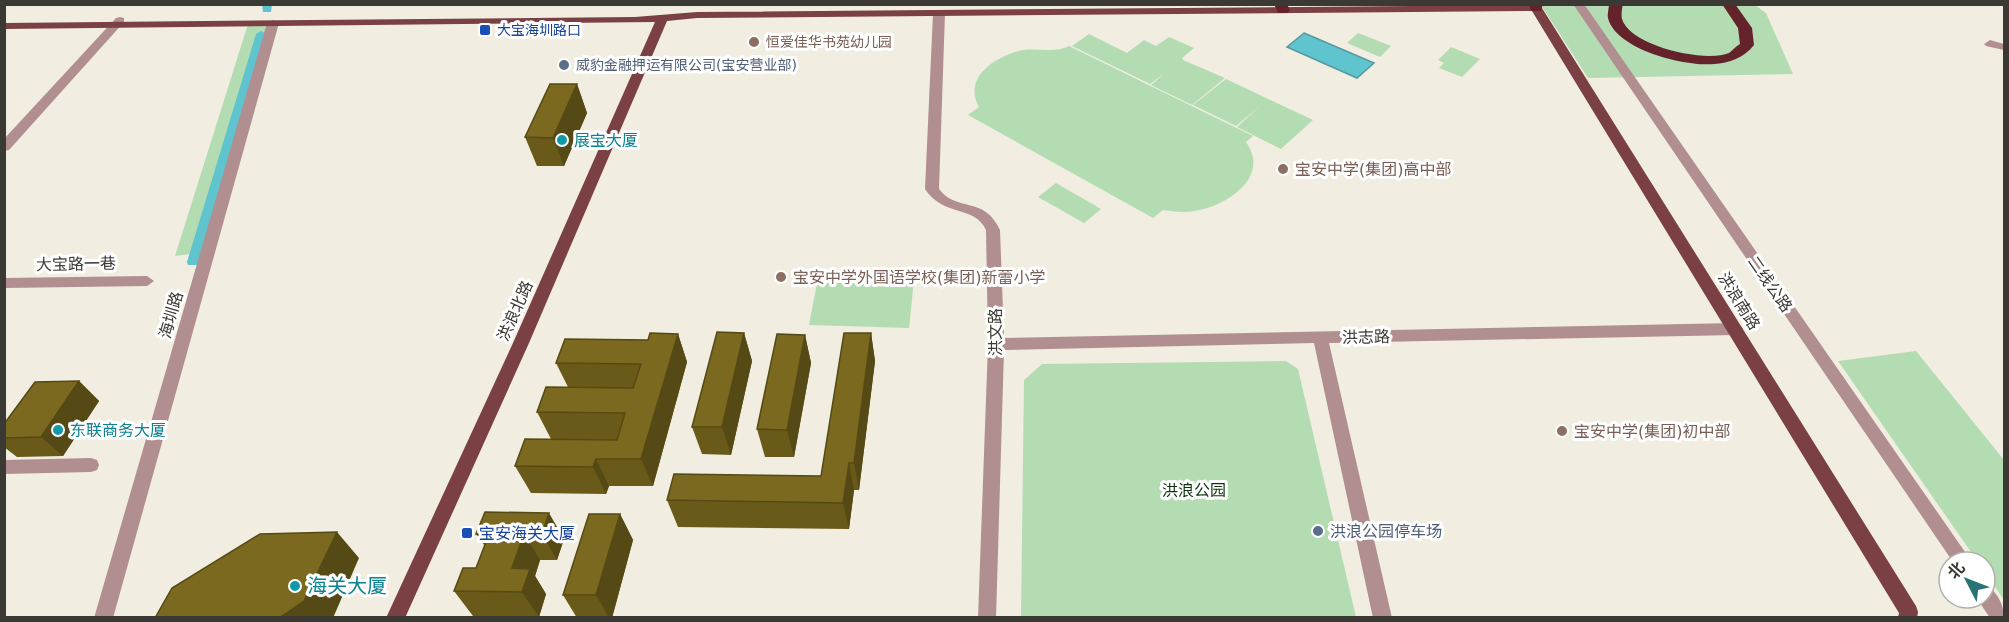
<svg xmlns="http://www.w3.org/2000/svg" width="2009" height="622" font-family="'DejaVu Sans','Noto Sans SC',sans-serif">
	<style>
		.green { fill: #b4dcb2 }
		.water { fill: #5fc4ce; stroke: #549aa0; stroke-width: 1.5 }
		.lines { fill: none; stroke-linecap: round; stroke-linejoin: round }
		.canal { fill: #5fc4ce; fill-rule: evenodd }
		.minor { fill: #b18e8f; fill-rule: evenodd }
		.major { fill: #7a4044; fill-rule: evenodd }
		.highway { fill: #64222b; fill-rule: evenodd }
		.wall { fill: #695a1a }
		.shaded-wall { fill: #554a15 }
		.building { fill: #7a691e; stroke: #554a15; stroke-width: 1.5 }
		.transit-dot { fill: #1a4fb4; stroke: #fff; stroke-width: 2 }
		.education-dot { fill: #8d6e63; stroke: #fff; stroke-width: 2 }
		.service-dot { fill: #5c6f8a; stroke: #fff; stroke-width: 2 }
		.culture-dot { fill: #0f9aa8; stroke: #fff; stroke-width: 2 }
		.labels { text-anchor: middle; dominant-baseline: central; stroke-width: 6; stroke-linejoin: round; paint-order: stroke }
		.far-transit-label { font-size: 14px; fill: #164399; stroke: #fff; text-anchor: start }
		.far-education-label { font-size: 14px; fill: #785e54; stroke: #fff; text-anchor: start }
		.far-service-label { font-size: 14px; fill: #4e5e75; stroke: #fff; text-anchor: start }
		.culture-label { font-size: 16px; fill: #0d838f; stroke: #fff; text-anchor: start }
		.education-label { font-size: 16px; fill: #785e54; stroke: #fff; text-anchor: start }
		.street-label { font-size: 16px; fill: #3a3933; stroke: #fff }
		.park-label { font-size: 16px; fill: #0d320e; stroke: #fff }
		.service-label { font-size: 16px; fill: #4e5e75; stroke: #fff; text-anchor: start }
		.transit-label { font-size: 16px; fill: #164399; stroke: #fff; text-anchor: start }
		.near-culture-label { font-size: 20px; fill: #0d838f; stroke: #fff; text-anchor: start }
	</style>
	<rect width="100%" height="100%" fill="#f1ede0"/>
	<path class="green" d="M1541,5H1755L1766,13L1793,74L1588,78Z
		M273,23L212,251L175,256L248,24Z
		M1358,33L1391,46L1380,57L1347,43Z
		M1089,34L1127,53L1144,40L1156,46L1169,37L1194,48L1182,58L1183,60L1225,78L1192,105L1151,85L1165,73L1150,84L1072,46Z
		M1069,46L1253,136L1246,142C1270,176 1230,203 1200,210C1188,213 1175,212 1163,210L1153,218L968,115L979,107C962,77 997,55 1023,50C1038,48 1056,53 1069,46Z
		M1451,47L1480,59L1462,77L1439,68L1444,63L1438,60Z
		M1226,79L1313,120L1281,149L1237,127L1260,106L1236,126L1193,105Z
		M1056,183L1101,209L1084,223L1038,197Z
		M818,278L914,280L909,328L809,325Z
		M1916,351L2004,460V600L1985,572V562H1978L1838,361Z
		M1286,361L1298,369L1356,617H1021L1024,380L1042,364Z"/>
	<path class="water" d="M1304,33L1374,63L1357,78L1287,47Z"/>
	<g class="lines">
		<path class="canal" d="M262,4H272L271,12H263Z
			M261,31L266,34L199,262L198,265H188L187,262L256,34Z"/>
		<path class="minor" d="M1573,4H1584L1972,562H1953Z
			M939,10L945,13L939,189C957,213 984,195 1000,230L1004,338L1735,323L1740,325L1743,329L1740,333L1735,335L1329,343L1392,618H1373L1314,343L1004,350L996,618H978L988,344L986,230C975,205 943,217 925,189L933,13Z
			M120,17L124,18V22L9,150L4,151V139L116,18Z
			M273,20L279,23L113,618H94L267,23Z
			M1990,40L2004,44V50L1986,46L1984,44Z
			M147,276L154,281L147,286L4,288V278Z
			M91,458L97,460L99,465L97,470L91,472L4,474V460Z
			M1985,586C1997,590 2004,605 2004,618H1990L1978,600V598H1985Z"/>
		<path class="major" d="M1536,5L1542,8L1916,606L1918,612L1917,618H1898L1899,613L1532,11L697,18L667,21L529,343L405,618H386L513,343L655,22L4,29V23L635,17L697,12Z"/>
		<path class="highway" d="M1274,4H1287L1290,10L1288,13H1278Z
			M1529,4H1543L1541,11H1531Z
			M1609,4H1623C1622,8 1621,15 1622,19C1630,46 1705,63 1729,53C1732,51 1736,46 1740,44L1738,28L1722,4H1735L1752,28L1754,45C1744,58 1729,63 1714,64C1686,67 1616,50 1608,18C1607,15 1609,8 1609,4Z"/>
	</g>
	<path class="wall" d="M211,4H252L212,5Z
		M577,84L587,113L564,166H537L525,137Z
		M744,333L752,361L731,455L702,454L692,427Z
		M871,333L875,361L859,490H854L849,529L678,527L667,500L821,476Z
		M678,334L687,362L653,486H609L606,494L531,493L515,466L551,439L537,412L568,387L556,363Z
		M805,335L811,363L794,457H765L757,429Z
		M79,381L99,401L63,456L17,457L4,447V424Z
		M485,512L564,539L557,560H540L535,576L546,594L539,617L473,616L454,591L476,568L485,546L476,534Z
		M620,514L633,540L612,618H577L563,595Z"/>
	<path class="shaded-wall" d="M577,84L587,113L564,166L553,138Z
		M744,333L752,361L731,455L722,427Z
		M871,333L875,361L859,490L854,463Z
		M678,334L687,362L653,486L641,459Z
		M805,335L811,363L794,457L787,430Z
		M79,381L99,401L63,456L41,437Z
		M596,459L609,486L606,494L593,467Z
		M849,463L854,490L849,529L843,503Z
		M549,513L564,539L557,560L542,534Z
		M620,514L633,540L612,618H609L596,595Z
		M337,532L359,558L333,618H279Z
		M524,534L540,560L535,576L546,594L539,617L522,592L512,568Z"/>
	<path class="building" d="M550,84H577L553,138L525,137Z
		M717,332L744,333L722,427H692Z
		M650,333L678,334L641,459H596L593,467L515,466L525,439L617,440L625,413L537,412L546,387L633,388L641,364L556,363L565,339L648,340Z
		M844,333H871L854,463H849L843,503L667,500L674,474L821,476Z
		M777,334L805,335L787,430L757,429Z
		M79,381L41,437L4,438V424L35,382Z
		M485,512L549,513L542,534H524L512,568L530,569L522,592L454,591L463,568H476L489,534H476Z
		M589,514H620L596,595H563Z
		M337,532L304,601L279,618H155L172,588L260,534Z"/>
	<g class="transit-dot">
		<rect x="479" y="24" width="12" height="12" rx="3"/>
		<rect x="461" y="527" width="12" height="12" rx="3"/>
	</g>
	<g class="education-dot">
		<circle cx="754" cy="42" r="6"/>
		<circle cx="1283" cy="169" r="6"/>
		<circle cx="781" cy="277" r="6"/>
		<circle cx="1562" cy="431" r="6"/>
	</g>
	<g class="service-dot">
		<circle cx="564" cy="65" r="6"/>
		<circle cx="1318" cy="531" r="6"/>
	</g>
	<g class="culture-dot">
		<circle cx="562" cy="140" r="6"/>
		<circle cx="58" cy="430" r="6"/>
		<circle cx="295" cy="586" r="6"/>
	</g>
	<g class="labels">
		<g class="far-transit-label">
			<text x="497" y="30">大宝海圳路口</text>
		</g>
		<g class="far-education-label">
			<text x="766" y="42">恒爱佳华书苑幼儿园</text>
		</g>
		<g class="far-service-label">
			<text x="576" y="65">威豹金融押运有限公司(宝安营业部)</text>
		</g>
		<g class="culture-label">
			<text x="574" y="140">展宝大厦</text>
			<text x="70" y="430">东联商务大厦</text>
		</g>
		<g class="education-label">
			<text x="1295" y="169">宝安中学(集团)高中部</text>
			<text x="793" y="277">宝安中学外国语学校(集团)新蕾小学</text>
			<text x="1574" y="431">宝安中学(集团)初中部</text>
		</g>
		<g class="street-label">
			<text transform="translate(76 264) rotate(-1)">大宝路一巷</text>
			<text transform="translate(1770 284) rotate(55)">二线公路</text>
			<text transform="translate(1739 301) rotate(58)">洪浪南路</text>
			<text transform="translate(515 311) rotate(-66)">洪浪北路</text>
			<text transform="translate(171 315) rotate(-74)">海圳路</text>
			<text transform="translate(995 332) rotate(-90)">洪文路</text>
			<text transform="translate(1366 337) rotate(-1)">洪志路</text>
		</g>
		<g class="park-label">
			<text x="1194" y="490">洪浪公园</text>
		</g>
		<g class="service-label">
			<text x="1330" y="531">洪浪公园停车场</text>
		</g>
		<g class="transit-label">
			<text x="479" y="533">宝安海关大厦</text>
		</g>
		<g class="near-culture-label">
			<text x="307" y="586">海关大厦</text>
		</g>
	</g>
	<rect width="2009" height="622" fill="none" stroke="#3a3933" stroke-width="12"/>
	<g transform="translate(1967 580) rotate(312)"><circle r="28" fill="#ffffff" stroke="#b0b0ad" stroke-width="1.5"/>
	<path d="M0-4.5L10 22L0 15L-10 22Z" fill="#287375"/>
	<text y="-9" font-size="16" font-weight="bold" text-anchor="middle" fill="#3a3933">北</text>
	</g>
</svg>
